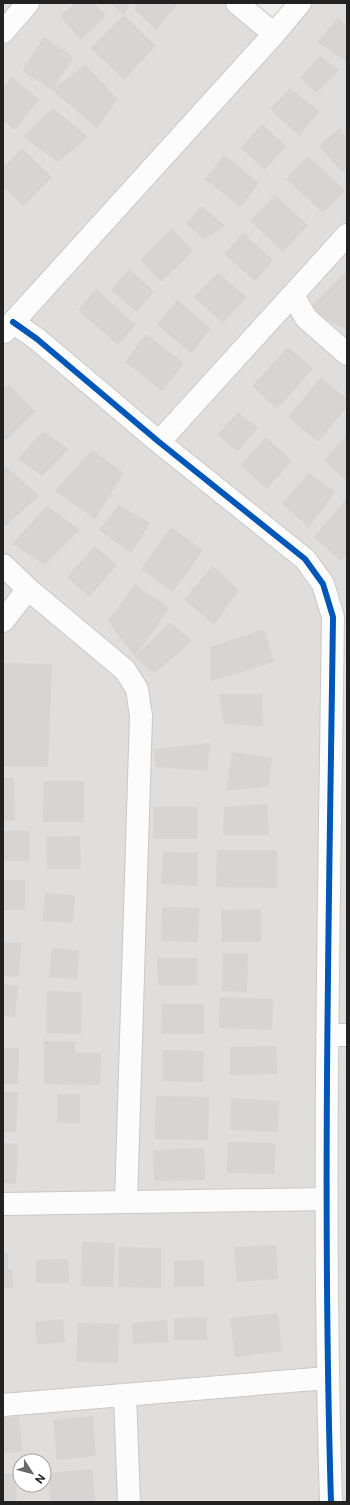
<svg xmlns="http://www.w3.org/2000/svg" width="350" height="1505" font-family="'Public Sans',sans-serif">
	<style>
		.residential { fill: #dfdedc; fill-rule: evenodd }
		.building { fill: #d7d4d2 }
		.lines { fill: none; stroke-linecap: round; stroke-linejoin: round }
		.street-casing { stroke: #c9c8c7; stroke-width: 24 }
		.street { stroke: #fdfcfc; stroke-width: 22 }
		.cycleway-casing { stroke: #fff; stroke-width: 8 }
		.cycleway { stroke: #0057b8; stroke-width: 6 }
	</style>
	<rect width="100%" height="100%" fill="#f0eeeb"/>
	<path class="residential" d="M3,3H230L265,33L294,3H347V1502H3ZM20,1461H44V1485H20Z"/>
	<path class="building" d="M75,3H94L106,15L81,40L60,16Z
		M111,3H130L124,15Z
		M137,3H178L156,30L133,8Z
		M124,15L156,46L124,80L91,48Z
		M338,18L347,26V62L317,42Z
		M44,37L74,57L52,90L85,65L118,99L97,128L52,90L22,71Z
		M320,56L339,70L317,93L300,78Z
		M12,77L39,99L15,130L3,120V88Z
		M290,88L319,111L299,136L270,109Z
		M53,108L88,137L58,162L23,137Z
		M262,124L286,146L265,170L241,148Z
		M339,128L347,138V167L342,172L319,146Z
		M22,148L52,177L24,206L3,186V168Z
		M224,155L259,183L240,207L205,179Z
		M308,156L345,190L323,213L286,179Z
		M275,195L308,225L283,252L250,221Z
		M201,206L226,226L204,239L186,224Z
		M172,229L193,251L161,282L140,260Z
		M243,233L273,260L255,281L224,254Z
		M129,269L154,291L136,312L111,290Z
		M347,271V330L308,310Z
		M218,273L247,297L223,323L194,297Z
		M96,289L136,325L118,345L78,310Z
		M177,300L211,328L191,353L157,325Z
		M146,334L184,363L162,391L125,362Z
		M288,347L313,369L277,409L252,386Z
		M321,377L347,399V407L318,442L288,417Z
		M9,384L35,411L6,440L3,437V390Z
		M238,412L258,428L238,451L217,435Z
		M43,431L69,449L42,476L18,459Z
		M347,435V479L346,480L324,460Z
		M266,437L292,461L267,489L241,465Z
		M92,450L124,473L95,519L55,491Z
		M6,466L39,496L3,528V469Z
		M309,473L335,492L309,527L282,504Z
		M347,498V554L341,561L314,537Z
		M119,505L150,523L131,553L99,530Z
		M47,506L80,530L45,565L12,544Z
		M171,527L203,550L173,592L141,569Z
		M95,546L117,565L89,597L67,577Z
		M213,566L239,590L214,625L184,599Z
		M135,584L169,608L135,657L108,621Z
		M170,622L192,641L154,674L135,657Z
		M264,629L274,662L211,681L210,647Z
		M3,663L52,664L48,767L3,766Z
		M219,694H262L263,726L224,724Z
		M210,743L207,771L156,767L153,749Z
		M232,752L272,758L268,786L226,791Z
		M3,778H14L15,820L3,821Z
		M44,781H84V822H43Z
		M267,804L269,835H223L224,807Z
		M153,807H198L197,839H153Z
		M3,831H30L29,861H3Z
		M80,836L81,869H47L46,837Z
		M217,850H277V888L216,887Z
		M163,852L198,853L197,886L161,884Z
		M3,880H25V910H3Z
		M45,893L75,895L73,923L43,921Z
		M162,907L199,908L198,942L161,941Z
		M261,909V942H222L221,910Z
		M3,942L21,943L19,977L3,976Z
		M52,948L79,950L77,979L49,977Z
		M223,953L248,954L247,992L222,991Z
		M157,958H197V985H158Z
		M3,984L18,986L15,1017L3,1016Z
		M47,991L82,992L81,1034L46,1033Z
		M220,997L273,999L272,1030L219,1028Z
		M162,1004H204V1034H161Z
		M44,1041L75,1042V1053H101L100,1085L44,1084Z
		M276,1046L277,1074L230,1075V1047Z
		M3,1048H19L18,1084H3Z
		M163,1050L204,1051L203,1082L163,1081Z
		M3,1092H18L16,1132H3Z
		M57,1094H80V1123H57Z
		M156,1096L209,1097L208,1140L155,1139Z
		M231,1098L279,1101L278,1132L230,1130Z
		M228,1142L276,1143L274,1174L227,1173Z
		M3,1143L18,1144L16,1184L3,1183Z
		M204,1148L205,1180L154,1181L153,1150Z
		M82,1242L115,1243L113,1287L81,1286Z
		M276,1245L278,1279L237,1282L234,1247Z
		M119,1247L161,1248V1288L118,1287Z
		M3,1253H8V1269H12L13,1288H3Z
		M68,1259L69,1283H36V1260Z
		M204,1260V1286L174,1287V1261Z
		M278,1313L282,1351L235,1357L230,1318Z
		M207,1317V1340H174V1318Z
		M63,1319L65,1342L37,1345L35,1322Z
		M167,1320L168,1342L133,1344L132,1323Z
		M78,1323L119,1324L118,1363L76,1362Z
		M93,1416L96,1456L57,1460L53,1420Z
		M19,1417L22,1452L3,1453V1418Z
		M92,1469L95,1502H50L48,1473Z
		M3,1474H15L17,1502H3Z"/>
	<g class="lines">
		<defs>
			<path id="street" d="M237,3L274,34
				M3,32L28,3
				M293,295L306,318L347,354
				M13,322L37,339L159,442L305,559L323,584L333,617C329,912 322,1207 331,1502
				M4,332L274,34L300,3
				M159,442L347,235
				M3,565L28,589L125,670L137,689L141,716L126,1202
				M3,621L28,589
				M327,1035H347
				M3,1204L327,1199
				M125,1395L129,1502
				M3,1405L327,1378"/>
		</defs>
		<use href="#street" class="street-casing"/>
		<use href="#street" class="street"/>
		<defs>
			<path id="cycleway" d="M13,322L37,339L159,442L305,559L323,584L333,617C329,912 322,1207 331,1502"/>
		</defs>
		<use href="#cycleway" class="cycleway-casing"/>
		<use href="#cycleway" class="cycleway"/>
	</g>
	<rect width="350" height="1505" fill="none" stroke="#222222" stroke-width="8"/>
	<g transform="translate(32 1473) rotate(126)"><circle r="19" fill="#ffffff" stroke="#a7a7a7"/>
	<path d="M0-3L7 15L0 10L-7 15Z" fill="#6a6968"/>
	<text y="-6" font-size="11" font-weight="bold" text-anchor="middle" fill="#222222">N</text>
	</g>
</svg>
